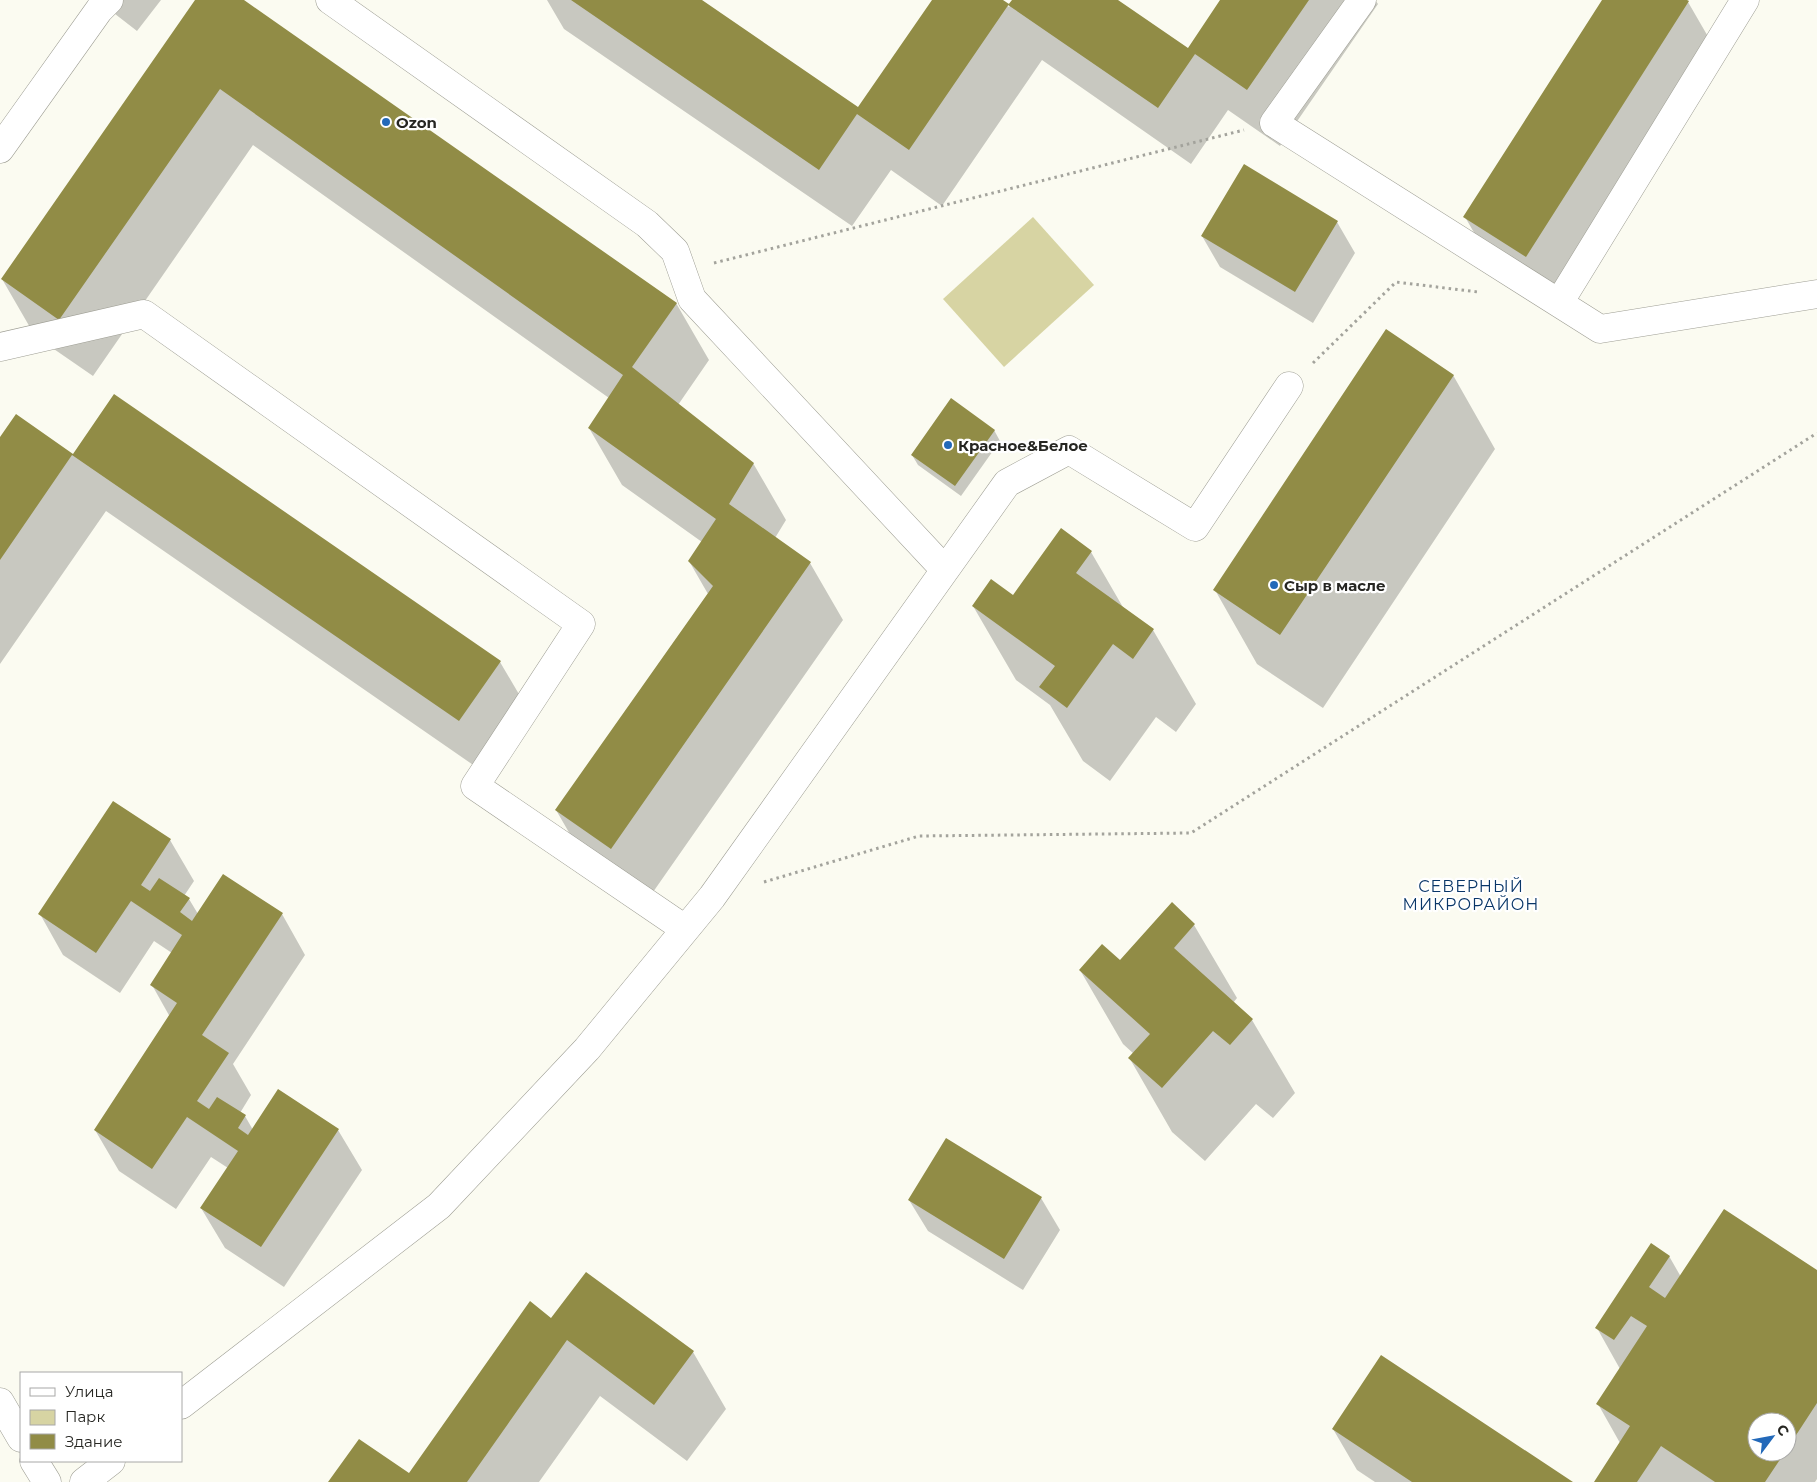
<svg xmlns="http://www.w3.org/2000/svg" width="1817" height="1482" font-family="Montserrat,sans-serif">
	<style>
		.green { fill: #d7d4a3 }
		.shadow { fill: #0003; fill-rule: evenodd }
		.building { fill: #918c46 }
		.lines { fill: none; stroke-linecap: round; stroke-linejoin: round }
		.minor-casing { stroke: #9e9e94; stroke-width: 29 }
		.path { stroke: #a3a39c; stroke-width: 3; stroke-dasharray: 2.5 4; stroke-linecap: butt }
		.minor { stroke: #fff; stroke-width: 28 }
		.poi-dot { fill: #2369b9; stroke: #fff; stroke-width: 2 }
		.labels { text-anchor: middle; dominant-baseline: central; stroke-width: 4.5; stroke-linejoin: round; paint-order: stroke }
		.poi-label { font-size: 15px; font-weight: bold; fill: #262622; stroke: #fff; text-anchor: start }
		.neighbourhood-label { font-size: 16px; letter-spacing: 1px; fill: #093668; stroke: #fff }
	</style>
	<rect width="100%" height="100%" fill="#fbfbf1"/>
	<path class="green" d="M1033,217L1094,285L1004,367L943,299Z"/>
	<path class="shadow" d="M97,0H161L137,31Z
		M197,0H242L676,303L709,360L678,405L753,463L786,520L775,538L810,563L843,620L644,905L589,867L556,810L708,594L689,561L702,542L622,485L589,428L609,398L253,145L93,376L35,336L2,279Z
		M547,0H700L859,109L933,0H1000L1009,7L1014,0H1116L1188,49L1222,0H1375L1378,4L1280,146L1228,110L1191,164L1042,60L942,206L891,170L852,226L564,29Z
		M1604,0H1685L1688,2L1721,59L1559,313L1498,274L1465,217Z
		M1337,222L1355,253L1313,323L1220,267L1202,236Z
		M1453,375L1495,449L1323,708L1257,664L1215,590Z
		M994,430L1000,441L961,496L918,465L912,455Z
		M0,439L72,454L500,662L533,718L492,778L106,511L0,664Z
		M1091,552L1124,609L1153,630L1196,704L1176,732L1156,717L1110,781L1083,761L1050,705L1016,680L973,606L1013,597Z
		M170,840L194,881L184,896L189,899L198,914H282L305,955L233,1064L251,1095L240,1113L245,1116L253,1130H338L362,1170L284,1287L225,1248L201,1208L228,1168L211,1157L176,1209L119,1171L95,1130L170,1017L152,985L172,953L154,941L120,993L63,955L40,914Z
		M1194,925L1237,998L1233,1003L1252,1020L1295,1093L1273,1118L1256,1104L1205,1161L1172,1132L1130,1059L1134,1054L1123,1044L1080,970L1120,962Z
		M946,1140L1041,1198L1060,1230L1023,1290L928,1231L909,1200Z
		M1669,1256L1681,1277L1817,1272V1479L1815,1482H1595L1620,1443L1598,1404L1620,1369L1597,1328ZM1757,1422H1787V1452H1757Z
		M551,1319L693,1352L726,1409L687,1461L600,1396L539,1482H330L409,1475Z
		M1333,1429L1570,1482H1375L1357,1470Z"/>
	<path class="building" d="M195,0H244L677,303L632,367L754,463L729,504L811,562L611,849L555,810L713,586L688,561L716,519L588,428L623,375L220,89L59,320L1,279Z
		M571,0H702L858,107L932,0H1003L1009,4L909,150L857,114L819,170Z
		M1012,0H1118L1188,48L1220,0H1309L1247,90L1195,54L1158,108L1008,5Z
		M1602,0H1687L1689,1L1526,257L1463,217Z
		M1244,164L1338,221L1295,292L1201,236Z
		M1386,329L1454,375L1280,635L1213,590Z
		M114,394L501,661L459,721L72,455L0,560V437L16,414L73,454Z
		M951,398L995,430L955,486L911,455Z
		M1061,528L1092,551L1076,573L1154,629L1133,659L1113,644L1067,708L1039,687L1055,666L972,606L991,579L1013,595Z
		M113,801L171,839L141,885L150,891L159,878L190,898L180,912L192,921L223,874L283,913L202,1035L229,1053L197,1101L209,1109L217,1097L246,1115L238,1128L248,1135L278,1089L339,1129L261,1247L200,1208L238,1151L187,1117L152,1169L94,1130L177,1003L150,985L182,935L131,901L96,953L38,914Z
		M1172,902L1195,924L1174,948L1253,1019L1230,1045L1213,1031L1162,1088L1128,1058L1150,1034L1079,970L1102,944L1120,960Z
		M946,1138L1042,1197L1004,1259L908,1200Z
		M1724,1209L1817,1270V1403L1787,1449V1422H1757V1452H1785L1765,1482H1715L1661,1446L1637,1482H1594L1630,1426L1596,1404L1647,1326L1631,1316L1614,1340L1595,1328L1651,1243L1670,1256L1649,1287L1665,1298Z
		M586,1272L694,1351L654,1405L567,1340L467,1482H328L359,1439L409,1473L530,1301L551,1318Z
		M1381,1355L1573,1482H1412L1332,1429Z"/>
	<g class="lines">
		<defs>
			<path id="minor" d="M330,0L647,224L675,251L692,299L945,570
				M1362,0L1274,123L1600,329L1817,294
				M0,149L99,10L109,0
				M1559,303L1745,0
				M0,347L144,314L581,624L475,786L685,929
				M0,1402L21,1438
				M181,1405L439,1206L587,1049L712,897L1007,483L1069,450L1195,527L1289,386
				M34,1461L47,1482
				M84,1482L111,1461"/>
		</defs>
		<use href="#minor" class="minor-casing"/>
		<path class="path" d="M714,263L1244,130
			M1313,363L1396,282L1478,292
			M764,882L919,836L1191,833L1817,433"/>
		<use href="#minor" class="minor"/>
	</g>
	<g class="poi-dot">
		<circle cx="386" cy="122" r="5"/>
		<circle cx="948" cy="445" r="5"/>
		<circle cx="1274" cy="585" r="5"/>
	</g>
	<g class="labels">
		<g class="poi-label">
			<text x="396" y="122">Ozon</text>
			<text x="958" y="445">Красное&amp;Белое</text>
			<text x="1284" y="585">Сыр в масле</text>
		</g>
		<g class="neighbourhood-label">
			<text x="1471" y="886">СЕВЕРНЫЙ<tspan x="1471" dy="18">МИКРОРАЙОН</tspan></text>
		</g>
	</g>
	<rect x="20" y="1372" width="162" height="90" fill="#ffffff" stroke="#a8a8a7"/>
	<rect x="30" y="1388" width="25" height="8" fill="#ffffff" stroke="#a8a8a7"/>
	<text x="65" y="1397" font-size="15" fill="#262622">Улица</text>
	<rect x="30" y="1410" width="25" height="15" fill="#d7d4a3" stroke="#a8a8a7"/>
	<text x="65" y="1422" font-size="15" fill="#262622">Парк</text>
	<rect x="30" y="1434" width="25" height="15" fill="#918c46" stroke="#a8a8a7"/>
	<text x="65" y="1447" font-size="15" fill="#262622">Здание</text>
	<g transform="translate(1772 1437) rotate(58)"><circle r="24" fill="#ffffff" stroke="#a8a8a7"/>
	<path d="M0-4L9 19L0 12L-9 19Z" fill="#2369b9"/>
	<text y="-8" font-size="14" font-weight="bold" text-anchor="middle" fill="#262622">С</text>
	</g>
</svg>
